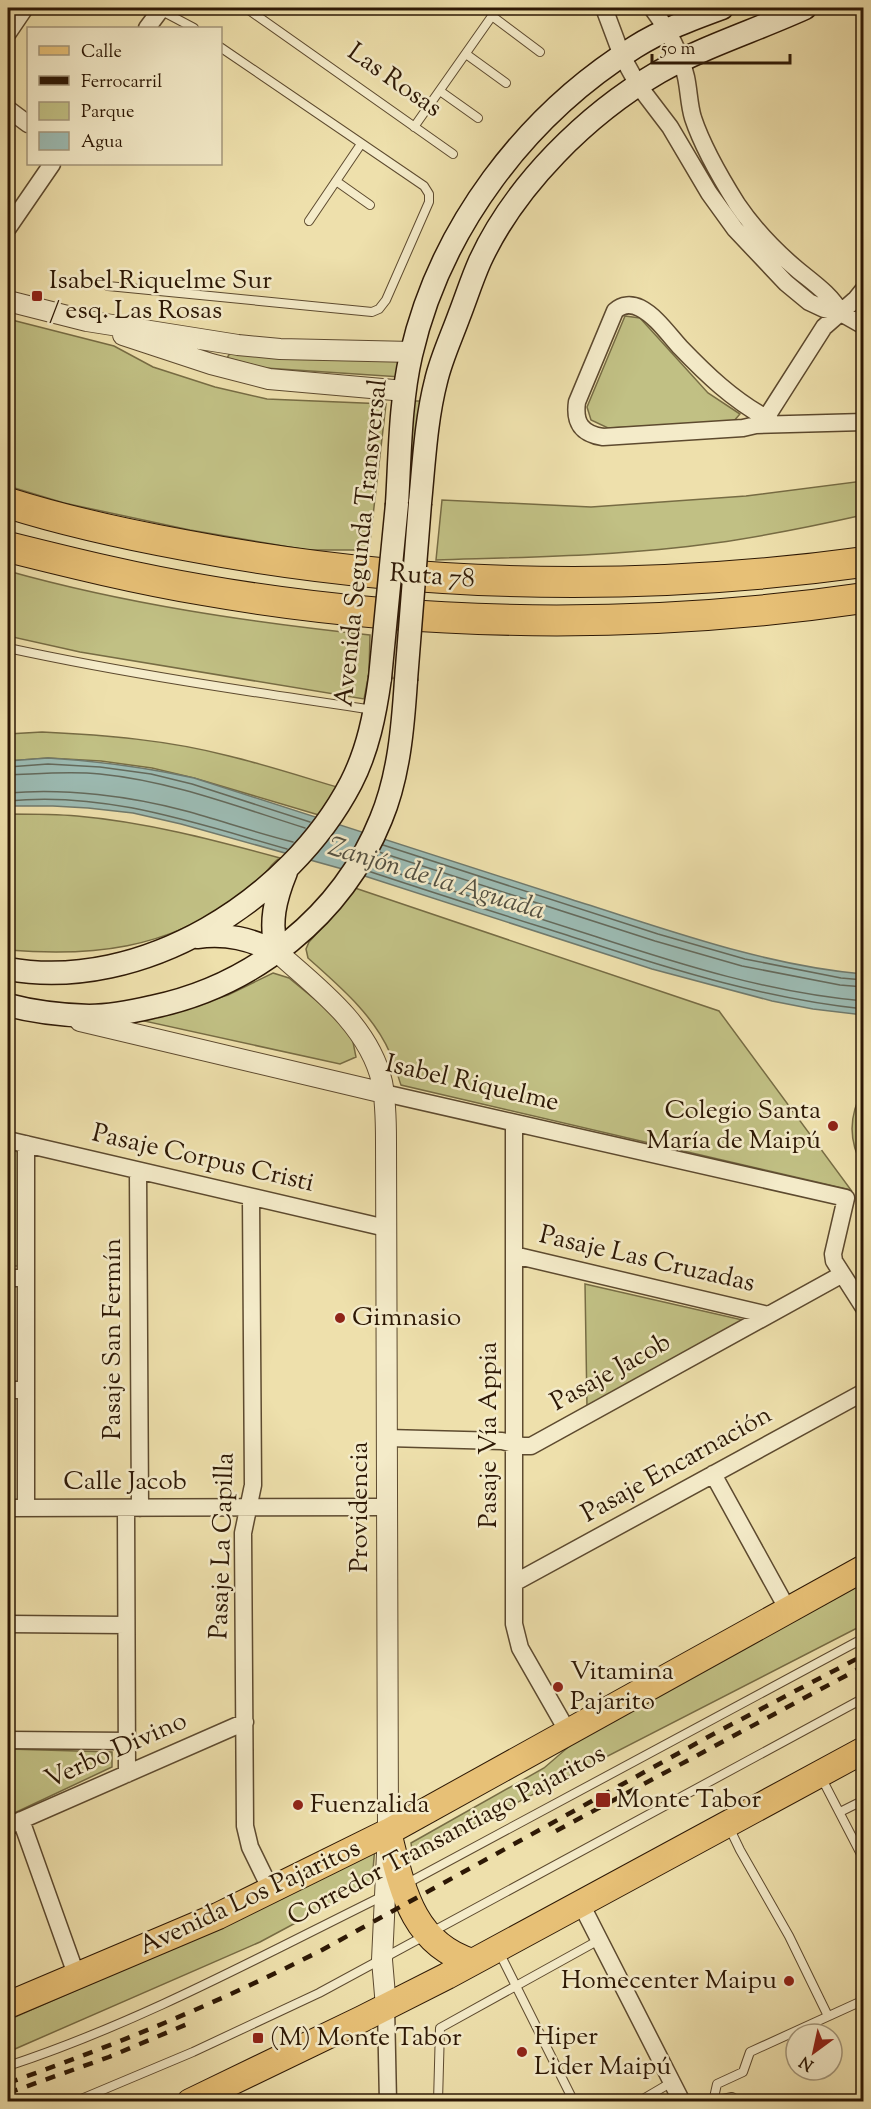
<svg xmlns="http://www.w3.org/2000/svg" width="871" height="2109" font-family="'Sorts Mill Goudy',serif">
	<style>
		.green { fill: #c1c084; stroke: #776c44; stroke-width: 1.5 }
		.water { fill: #9cbbb3; stroke: #707a6d; stroke-width: 1.5 }
		.lines { fill: none; stroke-linecap: round; stroke-linejoin: round }
		.shore { stroke: #646a5c; stroke-width: 1.5 }
		.service-casing { stroke: #5d4a2f; stroke-width: 10 }
		.minor-casing { stroke: #5d4a2f; stroke-width: 19 }
		.tertiary-casing { stroke: #5d4a2f; stroke-width: 22 }
		.secondary-casing { stroke: #2d1805; stroke-width: 25 }
		.primary-casing { stroke: #2d1805; stroke-width: 28 }
		.motorway-casing { stroke: #2d1805; stroke-width: 32 }
		.service { stroke: #f4ebc9; stroke-width: 8 }
		.minor { stroke: #f4ebc9; stroke-width: 16 }
		.tertiary { stroke: #f4ebc9; stroke-width: 20 }
		.secondary { stroke: #f4ebc9; stroke-width: 22 }
		.primary { stroke: #e7c076; stroke-width: 26 }
		.motorway { stroke: #e7c076; stroke-width: 30 }
		.rail { stroke: #2d1805; stroke-width: 4.5; stroke-dasharray: 10 10; stroke-linecap: butt }
		.secondary-bridge-casing { stroke: #2d1805; stroke-width: 25; stroke-linecap: butt }
		.secondary-bridge { stroke: #f4ebc9; stroke-width: 22 }
		.poi-dot { fill: #8f2418; stroke: #f4ebc9; stroke-width: 2 }
		.labels { text-anchor: middle; dominant-baseline: central; stroke-width: 5; stroke-linejoin: round; paint-order: stroke }
		.street-label { font-size: 26px; fill: #2d1805; stroke: #f4ebc9 }
		.poi-label { font-size: 26px; fill: #2d1805; stroke: #f4ebc9; text-anchor: start }
		.water-label { font-size: 27px; font-style: italic; fill: #545142; stroke: #f4ebc9 }
	</style>
	<rect width="100%" height="100%" fill="#eee0ac"/>
	<filter id="stains"><feTurbulence type="fractalNoise" baseFrequency=".00333" numOctaves="4"/><feColorMatrix values="0 0 0 0 .2 0 0 0 0 .09 0 0 0 0 .02 0 0 0 .5 -.17"/></filter>
	<radialGradient id="worn" r=".72"><stop offset=".6" stop-color="#630" stop-opacity="0"/><stop offset="1" stop-color="#630" stop-opacity=".3"/></radialGradient>
	<path class="green" d="M625,316L640,318L708,393L740,414L733,422L608,428L591,420L587,407Z
		M8,319L114,346L153,367L215,387L267,399L386,404L369,550H307L190,530L64,503L8,486Z
		M234,346L403,359L401,377L265,368L227,358Z
		M413,401H424L408,557H401Z
		M863,481V515C814,526 765,536 715,543C623,556 529,557 436,560L442,500L591,507L746,496Z
		M8,571C126,604 248,622 370,635L369,673L364,699L80,652L8,636Z
		M42,732C105,735 168,740 229,756C266,765 303,777 340,788L329,818L194,778L152,768L101,761L48,758L8,761V734Z
		M8,814C30,814 54,814 77,816C146,822 214,840 280,858C272,863 268,871 261,877C254,885 244,891 236,898C166,949 92,957 8,950Z
		M355,888L719,1011L851,1190L401,1085C397,1074 395,1063 390,1053C373,1014 339,986 308,958L306,949L309,942L329,920Z
		M273,973L289,978L329,1011L352,1037L356,1057L340,1064L144,1021L228,995Z
		M863,1090V1167C848,1141 849,1115 863,1090Z
		M8,1149L22,1153L21,1266H8Z
		M585,1284L747,1321L587,1407Z
		M863,1583V1625L413,1856L411,1843L544,1768L573,1743Z
		M8,1749L112,1752V1767L8,1816Z
		M375,1846L372,1882L260,1942L8,2052V2020L234,1921Z"/>
	<path class="water" d="M48,758C98,761 144,767 194,778C319,818 444,859 570,899C666,929 762,965 863,974V1015L813,1009L772,1001L652,969L346,870L181,824L133,813L88,808L53,806H8V761Z"/>
	<g class="lines">
		<path class="shore" d="M8,767L48,764L100,767L151,774L192,784L310,822
			M8,775C38,774 69,771 100,774C171,781 238,807 305,828
			M8,793C66,788 130,796 186,811C222,821 257,833 293,842
			M8,801C105,791 195,823 287,849
			M383,845L658,934L745,959L841,978L864,980
			M379,852L655,941L742,966L840,985L864,987
			M372,865C446,889 520,913 594,936C682,965 771,993 864,1001
			M368,871C440,895 513,918 585,941C676,971 768,999 864,1009"/>
		<defs>
			<path id="service" d="M246,8L453,154
				M160,10L194,28
				M466,54L506,83
				M440,91L478,118
				M414,127L492,16L540,52
				M336,181L370,205
				M309,221L361,144
				M108,286L372,312L379,309L386,300L429,202V194L424,186L220,47
				M8,648C128,674 252,692 374,710
				M821,1777L864,1860
				M840,1812L864,1800
				M728,1825L740,1850L789,1936L828,2016
				M404,1885L864,1638
				M499,1952L574,2102
				M8,2066C139,2023 261,1956 385,1895
				M714,2101L732,2097L740,2102
				M74,2102L193,2052L319,1993L864,1698
				M438,2102L440,2028L599,1940
				M638,2102L672,2082
				M713,2102L717,2084L743,2072L750,2052L864,2000"/>
			<path id="minor" d="M604,8L622,56L638,85L670,127L709,193L735,229L786,283L809,302L824,309L841,313L864,326
				M652,8C667,28 680,52 686,77C689,91 689,105 693,118C703,148 720,177 737,204C754,229 776,252 799,271C815,284 831,295 841,313
				M147,28L162,8
				M8,33L25,8
				M8,109L28,124
				M8,228L52,164
				M766,418C732,399 707,375 680,347C669,335 656,316 640,308C632,304 622,304 615,311L577,402C574,423 582,434 603,437L743,428L756,425L766,418L824,327L856,299L864,289
				M756,425L864,422
				M384,1093L846,1198L833,1254L834,1261L864,1308
				M514,1124V1624L520,1648L568,1732
				M8,1140L386,1228
				M138,1171L140,1508
				M251,1197L253,1485L243,1533L245,1826L250,1847L271,1890
				M514,1255L768,1315
				M8,1278H26
				M8,1390H26
				M387,1438L502,1441L523,1446H531L841,1275
				M713,1474L788,1610
				M8,1508L387,1507
				M26,1508V1144
				M126,1508L127,1774
				M514,1583L864,1392
				M8,1624L126,1625
				M8,1740L127,1741
				M21,1820L77,1977
				M8,1826L245,1722
				M581,1904L682,2102
				M386,2007L388,2102"/>
			<path id="tertiary" d="M8,301L87,321L238,345L280,349L412,352
				M123,335L211,364L269,379L405,391
				M277,952C318,988 369,1026 382,1082C386,1102 386,1122 386,1142L388,1832L382,1960L386,2007
				M80,1021L384,1093"/>
			<path id="secondary" d="M420,503C424,462 426,420 436,381C441,359 451,338 459,316C466,298 472,279 480,261C515,185 587,114 659,72C705,46 757,30 805,8
				M397,504C400,454 400,403 411,355C440,228 526,115 635,47C662,30 692,19 722,8
				M197,937C227,933 250,939 277,952
				M277,952C269,923 275,899 286,872
				M8,969C142,993 290,900 351,783C368,750 375,714 380,678
				M8,1005C34,1012 61,1015 89,1016C110,1016 131,1012 152,1007C253,986 342,916 381,819C399,776 403,726 406,680"/>
			<path id="primary" d="M388,1832C402,1887 411,1943 472,1962
				M8,2005L218,1916L388,1832L864,1568
				M190,2102L362,2019L447,1976L864,1750"/>
			<path id="motorway" d="M8,503C65,521 124,534 184,545C408,588 637,593 864,562
				M8,547C72,563 137,579 203,590C420,628 645,630 864,598"/>
		</defs>
		<use href="#service" class="service-casing"/>
		<use href="#minor" class="minor-casing"/>
		<use href="#tertiary" class="tertiary-casing"/>
		<use href="#secondary" class="secondary-casing"/>
		<use href="#primary" class="primary-casing"/>
		<use href="#motorway" class="motorway-casing"/>
		<use href="#service" class="service"/>
		<use href="#minor" class="minor"/>
		<use href="#tertiary" class="tertiary"/>
		<use href="#secondary" class="secondary"/>
		<use href="#primary" class="primary"/>
		<use href="#motorway" class="motorway"/>
		<path class="rail" d="M556,1831L864,1666
			M8,2083C118,2044 218,2003 322,1950L717,1732L864,1655
			M8,2093L109,2057L192,2022"/>
		<defs>
			<path id="secondary-bridge" d="M380,678L397,504
				M406,680L420,503"/>
		</defs>
		<use href="#secondary-bridge" class="secondary-bridge-casing"/>
		<use href="#secondary-bridge" class="secondary-bridge"/>
	</g>
	<g class="poi-dot">
		<rect x="31" y="290" width="12" height="12" rx="3"/>
		<circle cx="833" cy="1126" r="6"/>
		<circle cx="340" cy="1318" r="6"/>
		<circle cx="558" cy="1687" r="6"/>
		<rect x="595" y="1792" width="16" height="16" rx="3"/>
		<circle cx="298" cy="1805" r="6"/>
		<circle cx="789" cy="1981" r="6"/>
		<rect x="252" y="2032" width="12" height="12" rx="3"/>
		<circle cx="522" cy="2052" r="6"/>
	</g>
	<g class="labels">
		<g class="street-label">
			<text transform="translate(394 81) rotate(35)">Las Rosas</text>
			<text transform="translate(362 543) rotate(-84)">Avenida Segunda Transversal</text>
			<text transform="translate(432 577) rotate(4)">Ruta 78</text>
			<text transform="translate(472 1084) rotate(13)">Isabel Riquelme</text>
			<text transform="translate(203 1159) rotate(13)">Pasaje Corpus Cristi</text>
			<text transform="translate(647 1260) rotate(13)">Pasaje Las Cruzadas</text>
			<text transform="translate(113 1339) rotate(-90)">Pasaje San Fermín</text>
			<text transform="translate(611 1373) rotate(-29)">Pasaje Jacob</text>
			<text transform="translate(489 1435) rotate(-90)">Pasaje Vía Appia</text>
			<text transform="translate(677 1465) rotate(-29)">Pasaje Encarnación</text>
			<text x="125" y="1482">Calle Jacob</text>
			<text transform="translate(360 1507) rotate(-90)">Providencia</text>
			<text transform="translate(223 1546) rotate(-88)">Pasaje La Capilla</text>
			<text transform="translate(116 1751) rotate(-24)">Verbo Divino</text>
			<text transform="translate(447 1836) rotate(-28)">Corredor Transantiago Pajaritos</text>
			<text transform="translate(250 1898) rotate(-25)">Avenida Los Pajaritos</text>
		</g>
		<g class="poi-label">
			<text x="49" y="281">Isabel Riquelme Sur<tspan x="49" dy="30">/ esq. Las Rosas</tspan></text>
			<text x="821" y="1111" text-anchor="end">Colegio Santa<tspan x="821" dy="30">María de Maipú</tspan></text>
			<text x="352" y="1318">Gimnasio</text>
			<text x="570" y="1672">Vitamina<tspan x="570" dy="30">Pajarito</tspan></text>
			<text x="616" y="1800">Monte Tabor</text>
			<text x="310" y="1805">Fuenzalida</text>
			<text x="777" y="1981" text-anchor="end">Homecenter Maipu</text>
			<text x="534" y="2037">Hiper<tspan x="534" dy="30">Lider Maipú</tspan></text>
			<text x="270" y="2038">(M) Monte Tabor</text>
		</g>
		<g class="water-label">
			<text transform="translate(436 880) rotate(17)">Zanjón de la Aguada</text>
		</g>
	</g>
	<rect width="871" height="2109" fill="none" stroke="#eee0ac" stroke-width="30"/>
	<rect x="9" y="9" width="853" height="2091" fill="none" stroke="#2d1805" stroke-width="3"/>
	<rect x="15" y="15" width="841" height="2079" fill="none" stroke="#2d1805" stroke-width="1.5"/>
	<rect x="27" y="27" width="195" height="138" fill="#f4ebc9" stroke="#a4977b" stroke-width="1.5"/>
	<rect x="39" y="46" width="30" height="9" fill="#e7c076" stroke="#a4977b" stroke-width="1.5"/>
	<text x="81" y="57" font-size="18" fill="#2d1805">Calle</text>
	<rect x="39" y="76" width="30" height="9" fill="#2d1805" stroke="#a4977b" stroke-width="1.5"/>
	<text x="81" y="87" font-size="18" fill="#2d1805">Ferrocarril</text>
	<rect x="39" y="102" width="30" height="18" fill="#c1c084" stroke="#a4977b" stroke-width="1.5"/>
	<text x="81" y="117" font-size="18" fill="#2d1805">Parque</text>
	<rect x="39" y="132" width="30" height="18" fill="#9cbbb3" stroke="#a4977b" stroke-width="1.5"/>
	<text x="81" y="147" font-size="18" fill="#2d1805">Agua</text>
	<g transform="translate(814 2052) rotate(213)"><circle r="28" fill="#f4ebc9" stroke="#a4977b" stroke-width="1.5"/>
	<path d="M0-4.5L10 22L0 15L-10 22Z" fill="#8f2418"/>
	<text y="-9" font-size="16" font-weight="bold" text-anchor="middle" fill="#2d1805">N</text>
	</g>
	<path d="M652 54v9h138v-9" fill="none" stroke="#2d1805" stroke-width="3"/>
	<text x="661" y="54" font-size="18" fill="#2d1805" stroke="#f4ebc9" stroke-width="4.5" paint-order="stroke">50 m</text>
	<rect width="100%" height="100%" filter="url(#stains)"/>
	<rect width="100%" height="100%" fill="url(#worn)"/>
</svg>
